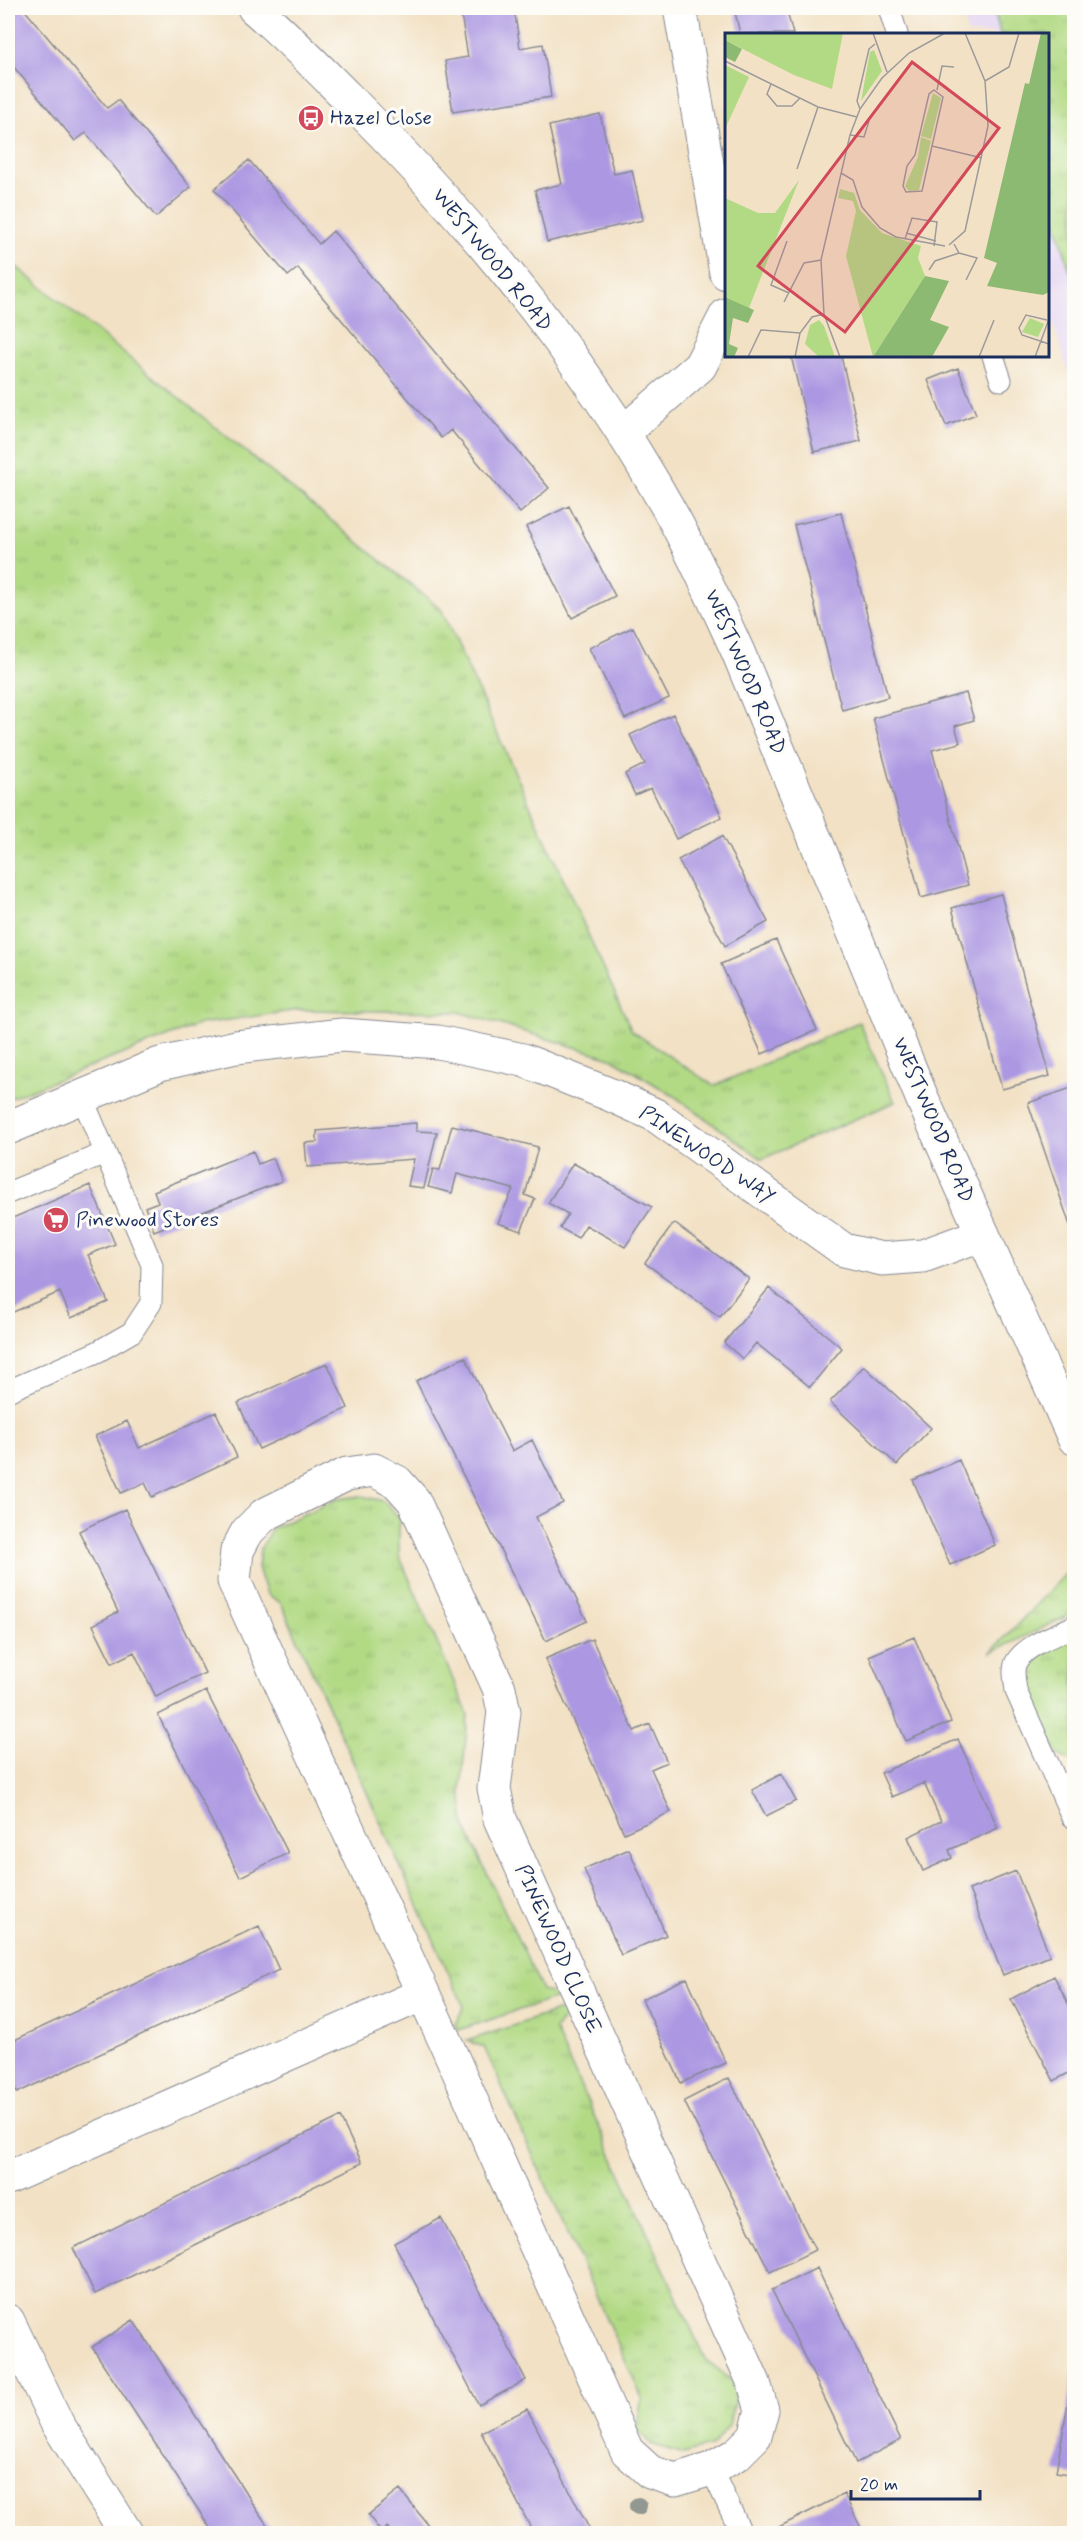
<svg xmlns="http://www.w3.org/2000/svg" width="1082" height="2541" font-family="Mynerve,sans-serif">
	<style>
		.built { fill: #e3d3f2 }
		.grass { fill: url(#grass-tufts); stroke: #668472; stroke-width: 1.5 }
		.building { fill: #ac98e2 }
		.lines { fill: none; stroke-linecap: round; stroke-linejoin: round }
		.service-casing { stroke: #868891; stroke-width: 23 }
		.minor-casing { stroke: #868891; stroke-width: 35 }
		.service { stroke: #fff; stroke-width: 21 }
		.minor { stroke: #fff; stroke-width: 33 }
		.tree { fill: #919791 }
		.labels { text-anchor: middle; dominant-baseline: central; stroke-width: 6; stroke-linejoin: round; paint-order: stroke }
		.poi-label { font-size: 21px; fill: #1b2f5e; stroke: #fdfcf7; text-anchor: start }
		.street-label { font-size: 21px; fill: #1b2f5e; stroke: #fdfcf7 }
		.inset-road { fill: none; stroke: #9c9a9b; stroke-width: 1.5 }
		.view { fill: #d1495b; fill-opacity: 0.15; stroke: #d1495b; stroke-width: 3 }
		.inset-edge { fill: none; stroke: #1b2f5e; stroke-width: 3 }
	</style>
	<defs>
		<pattern id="grass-tufts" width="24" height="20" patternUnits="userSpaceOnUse" patternTransform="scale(1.5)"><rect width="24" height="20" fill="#b2da85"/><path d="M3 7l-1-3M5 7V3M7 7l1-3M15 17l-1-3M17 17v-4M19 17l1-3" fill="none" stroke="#98bb75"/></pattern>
	</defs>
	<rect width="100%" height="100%" fill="#fdfcf7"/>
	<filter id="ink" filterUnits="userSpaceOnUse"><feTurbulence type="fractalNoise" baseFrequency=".0167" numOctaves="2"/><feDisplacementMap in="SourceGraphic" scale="12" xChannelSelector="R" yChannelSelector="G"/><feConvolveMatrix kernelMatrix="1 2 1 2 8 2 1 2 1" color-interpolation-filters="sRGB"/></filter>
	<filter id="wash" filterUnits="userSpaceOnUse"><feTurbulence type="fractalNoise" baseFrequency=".008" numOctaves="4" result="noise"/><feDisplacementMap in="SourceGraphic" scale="24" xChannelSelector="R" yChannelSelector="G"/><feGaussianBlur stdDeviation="1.35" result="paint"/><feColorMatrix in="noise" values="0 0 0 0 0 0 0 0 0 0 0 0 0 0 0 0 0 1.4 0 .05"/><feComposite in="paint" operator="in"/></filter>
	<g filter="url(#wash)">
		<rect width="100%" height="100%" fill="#f2e1c4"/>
		<path class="built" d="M960,8H1074V390L1048,306V34H968Z"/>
		<path class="grass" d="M994,8H1074V285L1048,194V34H1000Z
			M8,260L441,609L632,1031L714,1086L859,1022L895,1102L762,1159L674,1096L611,1058L459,1012L299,1010L200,1024L8,1099Z
			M362,1496L383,1501L399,1517V1555L468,1714L461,1790L465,1827L542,1990L560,1997L458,2030L455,2024L464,2007L281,1603L267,1594L258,1568L260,1550L271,1529L337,1499Z
			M1074,1565V1613L990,1653Z
			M1074,1634V1761H1070L1057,1754L1024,1682C1026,1657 1056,1646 1074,1634Z
			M563,2009L564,2018L555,2030L705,2359L729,2378L736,2393L729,2426L712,2446L683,2454L651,2444L636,2429L642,2398L484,2047L467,2041Z"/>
		<g id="blocks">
			<path class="building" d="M8,8H23L107,108L118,100L191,187L156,217L86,133L75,141L8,60Z
				M460,8H514L520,48L543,44L551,97L453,112L445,61L468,57Z
				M755,8H786L793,34H740L735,12Z
				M600,114L614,174L632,170L643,220L547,242L535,190L562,184L549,126Z
				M249,160L319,244L333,231L549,488L520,513L451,430L441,438L298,268L288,276L214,189Z
				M791,356H841L861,441L814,452Z
				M958,368L976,414L946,426L928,380Z
				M569,506L615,596L572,618L526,527Z
				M841,513L888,697L842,710L794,525Z
				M633,627L669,698L625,719L589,648Z
				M966,693L974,720L955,726L960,743L932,750L968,885L921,898L873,718Z
				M673,714L722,817L676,839L651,788L635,795L625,774L645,764L630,735Z
				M722,836L768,922L725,946L678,860Z
				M1001,894L1050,1076L1002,1089L952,908Z
				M776,940L817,1030L762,1054L721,964Z
				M1074,1087V1237L1028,1103Z
				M416,1123V1131L437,1132L424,1188L408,1186L414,1159L307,1167L305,1143L317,1142V1131Z
				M452,1125L538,1147L525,1195L535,1199L521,1231L498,1223L513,1189L457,1174L452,1193L428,1187L433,1169L440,1170Z
				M253,1151L258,1164L273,1158L282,1181L154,1231L145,1207L158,1202L154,1191Z
				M573,1163L652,1207L625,1247L586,1225L578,1238L560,1228L568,1214L548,1203Z
				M90,1185L115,1244L88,1255L108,1302L71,1318L60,1292L11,1313L8,1304V1220Z
				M674,1223L749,1279L720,1317L645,1263Z
				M769,1288L842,1348L810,1387L756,1343L743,1359L724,1343Z
				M465,1357L512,1451L532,1440L563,1503L536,1517L587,1621L546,1641L416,1381Z
				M327,1363L348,1408L259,1449L238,1403Z
				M864,1366L931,1428L897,1465L830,1402Z
				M216,1412L237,1457L152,1497L145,1483L121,1493L95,1436L127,1421L139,1448Z
				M959,1460L995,1545L950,1565L913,1480Z
				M125,1509L205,1673L156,1697L134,1652L112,1663L93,1625L118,1612L79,1531Z
				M914,1637L951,1722L906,1741L869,1656Z
				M592,1639L634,1731L650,1724L667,1762L651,1769L671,1812L624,1833L545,1659Z
				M206,1691L288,1853L240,1877L158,1715Z
				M958,1739L998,1828L949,1850L952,1858L923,1871L908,1837L941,1821L924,1783L892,1797L881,1773Z
				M781,1774L796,1801L766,1816L752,1790Z
				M629,1849L666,1935L621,1955L584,1869Z
				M1016,1871L1050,1956L1003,1975L969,1890Z
				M259,1926L279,1970L17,2093L8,2072V2043Z
				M1054,1976L1074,2015V2070L1054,2081L1011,1999Z
				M687,1978L726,2063L681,2083L642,1999Z
				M729,2078L815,2250L770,2272L684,2101Z
				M340,2117L362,2163L95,2294L73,2248Z
				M441,2218L526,2380L479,2405L394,2243Z
				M817,2268L901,2440L856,2463L772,2290Z
				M133,2320L242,2487L273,2534H214L92,2347Z
				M1073,2374H1074V2475L1056,2472Z
				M527,2409L592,2534H534L481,2432Z
				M400,2490L433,2531L430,2534H393L387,2527L381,2532L368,2515Z
				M844,2494L864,2534H765Z"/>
		</g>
	</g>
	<g filter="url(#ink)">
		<use href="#blocks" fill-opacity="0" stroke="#868891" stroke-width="1.5"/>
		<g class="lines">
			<defs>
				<path id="service" d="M889,8L897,34
					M993,356L1001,380
					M8,1193L105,1153
					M8,1391L97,1352L132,1332L151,1303L152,1265L82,1097
					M1072,1817L1016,1691C1015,1681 1012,1670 1016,1662C1027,1644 1057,1635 1074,1626
					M711,2469L742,2534"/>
				<path id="minor" d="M254,8C286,35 316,66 346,96C472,221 587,361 673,517C697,561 717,606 738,652L922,1098L1074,1438
					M680,8L726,273
					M623,433L700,366L726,315
					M8,1128L160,1064L236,1047L342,1035L438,1042L523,1060L611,1095L655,1115L844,1250L882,1259L923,1256L983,1234
					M374,1470L397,1482L414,1501L499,1688L504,1712L494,1788L500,1819L754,2383L762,2410L755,2436L737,2454L711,2469L675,2480L650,2472L627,2451L445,2041L234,1581L237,1551L247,1532L264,1515L347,1474Z
					M8,2178L423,1994
					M8,2321L57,2423L127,2534"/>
			</defs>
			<use href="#service" class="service-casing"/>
			<use href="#minor" class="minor-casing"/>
			<use href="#service" class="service"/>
			<use href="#minor" class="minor"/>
		</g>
		<circle class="tree" cx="638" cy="2506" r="9"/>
	</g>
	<defs>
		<symbol id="bus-disc" viewBox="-11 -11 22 22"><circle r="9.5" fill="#d1495b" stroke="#fdfcf7"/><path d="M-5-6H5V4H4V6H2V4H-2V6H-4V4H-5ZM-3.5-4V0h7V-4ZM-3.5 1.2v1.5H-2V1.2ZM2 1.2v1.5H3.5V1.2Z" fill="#fff"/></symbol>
		<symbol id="supermarket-disc" viewBox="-11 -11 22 22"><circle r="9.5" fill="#d1495b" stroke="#fdfcf7"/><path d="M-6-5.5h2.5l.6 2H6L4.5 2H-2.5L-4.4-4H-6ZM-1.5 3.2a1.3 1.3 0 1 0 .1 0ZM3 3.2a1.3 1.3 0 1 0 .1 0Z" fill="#fff"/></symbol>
	</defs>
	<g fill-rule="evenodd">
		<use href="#bus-disc" x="296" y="103" width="30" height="30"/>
		<use href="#supermarket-disc" x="41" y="1205" width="30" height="30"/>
	</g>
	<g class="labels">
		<g class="poi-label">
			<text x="330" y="118">Hazel Close</text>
			<text x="76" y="1220">Pinewood Stores</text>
		</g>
		<g class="street-label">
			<text transform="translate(492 260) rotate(51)">WESTWOOD ROAD</text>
			<text transform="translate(745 672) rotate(67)">WESTWOOD ROAD</text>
			<text transform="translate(933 1120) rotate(67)">WESTWOOD ROAD</text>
			<text transform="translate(707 1155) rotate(34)">PINEWOOD WAY</text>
			<text transform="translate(558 1949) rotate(66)">PINEWOOD CLOSE</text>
		</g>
	</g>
	<g transform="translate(725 33)">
		<rect width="324" height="324" fill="#f2e1c4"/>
		<path d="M0,0H118L107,56L69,42L0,7ZM149,17L157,38L136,68L145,19ZM208,60L216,65L206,106L196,103ZM196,104L206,108L194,157L184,158L180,153L193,124ZM74,147L24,275L0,264V165L33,180H50ZM115,156L129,160L135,177L157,200L196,213L193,225L200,243L148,324L121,223L131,178L128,168L113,165ZM305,285L319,291L313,304L297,299ZM94,287L99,293L110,324H94L80,311L85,292Z" fill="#b2da85"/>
		<path d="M316,0H324V259L318,262L262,253L272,230L259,225L300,50L304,51ZM0,7L17,16L10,29L0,24ZM200,243L224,248L205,287L224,294L207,324H148ZM0,264L29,277L23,290L8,285L4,311L13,315L9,324H0Z" fill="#8dba72"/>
		<path d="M0,32L24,44L0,96Z" fill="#b2da85"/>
		<path class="inset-road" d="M148,0L162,39M0,28L93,74L132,84M260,48L284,34L294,0M46,51L42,61L52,73H67L75,65M209,57L218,64L197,158L181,159L178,153L182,133L190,122L204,61ZM212,57L217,33L229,34M135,76L132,68L144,16L150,11M125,102L139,104L144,88M207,113L257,125M72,136L93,74M116,140L128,147L137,174L155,195L171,204L220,213M181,200L211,208M180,206L187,185L212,189L209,213M62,208L46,252L64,260M229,211L234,220L252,225L241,247M224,212L240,198L263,93L260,48L240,0M204,237L210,228L234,220M59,269L79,230L96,227M322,287L301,282L294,295L297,302L324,311M23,324L36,297L75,300M70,324L75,300L87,284L99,281M115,324L99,281L96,227L125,102L135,76L157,45L184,20L220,0M254,324L269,287M310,324L324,286"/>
		<path class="view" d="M187,29L274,95L120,299L33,233Z"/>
		<rect width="324" height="324" class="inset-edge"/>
	</g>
	<rect width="1082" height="2541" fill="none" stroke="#fdfcf7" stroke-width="30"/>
	<path d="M851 2490v9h129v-9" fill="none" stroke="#1b2f5e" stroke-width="3"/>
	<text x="860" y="2490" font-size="18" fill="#1b2f5e" stroke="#fdfcf7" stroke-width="4.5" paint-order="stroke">20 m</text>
</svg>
